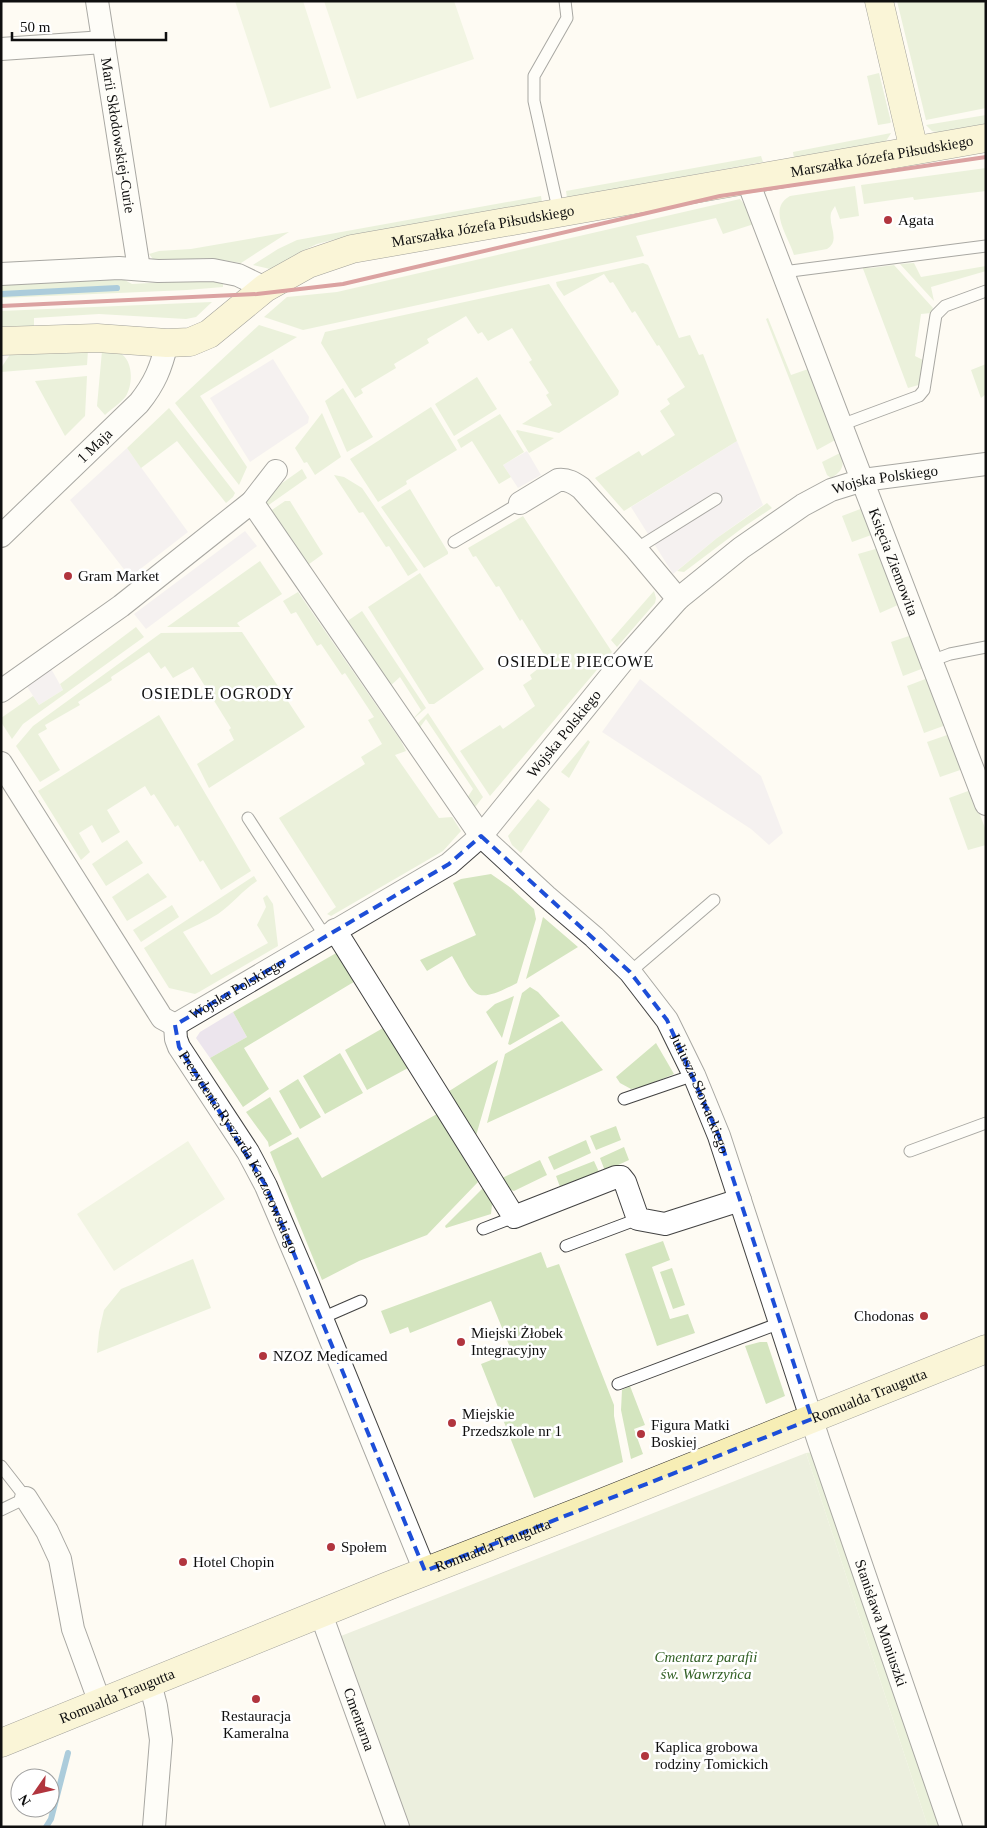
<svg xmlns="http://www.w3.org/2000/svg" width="987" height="1828" font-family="'Times New Roman',serif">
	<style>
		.industrial { fill: #ece5ed }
		.green { fill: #d4e5bf }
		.cemetery { fill: #d7dfc5 }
		.pitch { fill: #e4edd0 }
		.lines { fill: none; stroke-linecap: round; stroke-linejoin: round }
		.stream { stroke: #4b93bf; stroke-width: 6 }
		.lane-casing { stroke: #424242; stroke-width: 13 }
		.street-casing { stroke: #424242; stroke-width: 24 }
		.secondary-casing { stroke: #313131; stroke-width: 29 }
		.lane { stroke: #fff; stroke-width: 11 }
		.street { stroke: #fff; stroke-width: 22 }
		.secondary { stroke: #f7eeb5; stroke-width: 28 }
		.rail { stroke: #b1353e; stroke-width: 4 }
		.marked { fill: none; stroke: #1d4ed8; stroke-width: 4; stroke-dasharray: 10 6; stroke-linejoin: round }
		.poi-dot { fill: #b1353e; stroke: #fff; stroke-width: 2 }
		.labels { text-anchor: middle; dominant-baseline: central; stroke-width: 5; stroke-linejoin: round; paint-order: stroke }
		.street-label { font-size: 15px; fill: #0f0f0f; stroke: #fff }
		.poi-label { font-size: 15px; fill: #0f0f0f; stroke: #fff; text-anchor: start }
		.park-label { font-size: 15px; font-style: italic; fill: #336126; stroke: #fff }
		.neighbourhood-label { font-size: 16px; letter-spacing: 1px; fill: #0f0f0f; stroke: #fff }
	</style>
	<rect width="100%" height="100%" fill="#fefbf3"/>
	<path class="industrial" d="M273,359L309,417L308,423L250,462L210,398Z
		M737,441L763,505L717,538L673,574L631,507Z
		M127,448L188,532L130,577L70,500Z
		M527,451L541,475L518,488L503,465Z
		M245,531L257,546L146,629L134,614Z
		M49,665L63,690L39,705L26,685Z
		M640,679L761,776L783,833L769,845L751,829L602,732Z
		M233,1012L247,1037L210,1058L196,1038L200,1032Z"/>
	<path class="green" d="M897,1H986V108L926,120Z
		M879,73L891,122L890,123L878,125L867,76Z
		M986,115V126L941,133L932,131L926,125Z
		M893,130L886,141L882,143L794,159L793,152L891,133Z
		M761,156L763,162L567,198L566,191Z
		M986,168V191L914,200L913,197L864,204L861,185Z
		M855,186L859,216L840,219L835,206C834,208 832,210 831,213C828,226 841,240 827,249L794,255C788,235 767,209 790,196Z
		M541,196L542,202L341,238L317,244L298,253L277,267L270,269L253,265L278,249L297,240Z
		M740,199L748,209L754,224L723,234L716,218L636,236L644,256L303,330L264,317L287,297L337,292Z
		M289,232L241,263L209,258L163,261L153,259L149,254L159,251L191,249Z
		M643,263L648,265L650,269L679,338L690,335L699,355L703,354L737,441L624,511L595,478L639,451L642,456L675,435L660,411L670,404L667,399L685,387L659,345L657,346L635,311L632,313L613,282L610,283L604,274L564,296L557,286L556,282Z
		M914,263L921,277L986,266V271L931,287L934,301L900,264Z
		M894,265L933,308L931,313L921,314L915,356L925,361L922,384L908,388L862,266L871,268Z
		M117,276L132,284L216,279L223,281V287L187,290L1,298V282Z
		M549,284L619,391L618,395L559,433L522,424L552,405L546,395L549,393L529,362L532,360L512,328L488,341L482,332L478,334L466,316L427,339L429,343L394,364L396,368L361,389L363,393L355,398L321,343L325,332Z
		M212,302L196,317L186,319L99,314L34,318V327L1,329V311Z
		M768,318L791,375L811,368L837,439L817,450L766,319Z
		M259,325L297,337L200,396L247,467L239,485L175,403Z
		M88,350L87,365L1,372V368L11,353Z
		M102,351C107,352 114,351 118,352C134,359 133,384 126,396C121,403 111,409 105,415L97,406Z
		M986,364V394L981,398L971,370Z
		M87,376L85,416L65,436L35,381Z
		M477,377L497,409L454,436L435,404Z
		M343,388L373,437L347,452L325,401Z
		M431,407L457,450L406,481L407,484L378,502L350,459Z
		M169,408L235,493L233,497L226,503L177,441L141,468L127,448Z
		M322,413L341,457L315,475L307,462L304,463L295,448Z
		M500,414L524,452L503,465L511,477L499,484L472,441L461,448L457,440Z
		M517,430L554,438L529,453L516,431Z
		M842,452C844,466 843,471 831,478L827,475L822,462Z
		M302,469L307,478L263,509L261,498Z
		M334,475L344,477L362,488L418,570L408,576L389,546L386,547L363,512L359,513Z
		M410,489L448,552V554L424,568L381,507Z
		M285,501H290L323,554L305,567L266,514Z
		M767,503L772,508L745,526L684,572L677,571L717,538Z
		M863,508L874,534L852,542L842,516Z
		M523,516L612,652L490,796L460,751L500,725L503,729L535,706L523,685L532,679L530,675L548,661L522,619L520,621L499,586L496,587L476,556L473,557L468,548Z
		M879,548L900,604L880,613L858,554Z
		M260,561L282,594L237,623L240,627H167Z
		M420,573L484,669L434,704H429L368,607Z
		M654,591L656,598L655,603L617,647L611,640Z
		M298,592L401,741L406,751L395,755L439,818L452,817L461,831L443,851L331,916L327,914L336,907L279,818L365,764L361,757L382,744L368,720L374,717L345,673L342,675L321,644L317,646L296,612L291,614L283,601Z
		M362,611L426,708L411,721L421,710L400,677L389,687L346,622Z
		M136,627L144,637L23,724L12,739L1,722V718L33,696L39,705L63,690L60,684Z
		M242,632L305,727L209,788L197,764L234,740L229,730L231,728L193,667L173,678L165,666L161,669L149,652L111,677L112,680L78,702L80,705L45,725L47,729L38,734L60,770L40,782L16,746L33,726L161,633Z
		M912,635L924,668L903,676L891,642Z
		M928,678L946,725L924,733L907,686Z
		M428,713L483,797L472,811L465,801L473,789L426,719L418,730L415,726Z
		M159,715L251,871L221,890L203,860L200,862L178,825L175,827L154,794L151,796L145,786L107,810L120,832L102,843L92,825L79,833L90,852L81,860L38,791Z
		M950,734L963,769L940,777L927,742Z
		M588,740L590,742L569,778L561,772Z
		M971,790L986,831V845L968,850L949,798Z
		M538,799L550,809L521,853L512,845L508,836Z
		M127,840L143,863L106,886L92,864Z
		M148,873L167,897L127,921L112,897Z
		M491,874L511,888L534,909L536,919L517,983C471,1007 475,995 452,956L427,971L420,960L476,935L453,883L461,879Z
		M254,876L257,881C243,890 232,904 218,914C207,921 194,926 183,932L211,975L268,943L257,925L266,907L263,898L267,895L273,904L278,946L199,992L195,994L169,988L144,948Z
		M172,905L179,917L141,942L133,930Z
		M543,917L578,947L526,979L541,925Z
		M338,952L357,980L244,1048L269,1089L243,1107L210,1058L247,1037L233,1012Z
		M530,987L538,992L560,1016L510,1045L508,1044L522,993Z
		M514,996L502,1038L486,1012L495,1004Z
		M562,1021L603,1070L487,1123L505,1054Z
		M383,1028L408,1068L367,1090L345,1050Z
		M656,1043L674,1074L645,1086L631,1089L620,1083L616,1077Z
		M340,1053L363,1093L325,1114L303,1076Z
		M498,1060L473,1146L443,1095Z
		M298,1079L321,1117L300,1129L279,1091Z
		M270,1097L292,1134L269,1147L268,1142L246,1112Z
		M437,1114L478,1182L427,1235L359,1261L322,1280L270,1152L298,1137L322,1178Z
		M616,1126L621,1140L596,1150L590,1136Z
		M586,1140L591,1153L554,1170L548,1157Z
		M624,1147L629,1160L605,1171L600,1158Z
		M540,1160L547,1175L514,1191L505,1188L498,1180Z
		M594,1161L599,1172L560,1187L556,1176Z
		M485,1186L493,1196L491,1214L446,1228L445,1226Z
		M663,1241L670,1260L652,1267L670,1319L688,1314L695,1333L657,1346L625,1254Z
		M541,1252L547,1268L559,1264L614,1405V1416L623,1462L534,1498L481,1364L512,1352L491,1301L410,1333L408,1327L390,1334L381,1311Z
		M193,1259L211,1308L97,1353L99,1332L104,1310L121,1289Z
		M672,1268L685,1305L673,1309L660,1272Z
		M760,1342H767L785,1396L766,1404L745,1346Z
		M630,1386L645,1425L634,1429L643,1454L631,1459L621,1410L622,1390Z
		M814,1452L942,1827H928L806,1453Z"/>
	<path class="cemetery" d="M806,1453L928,1827H408L341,1636Z"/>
	<path class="pitch" d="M235,1H303L331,88L270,108Z
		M324,1H454L474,59L357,99Z
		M188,1141L225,1199L114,1271L77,1214Z"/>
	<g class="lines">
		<path class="stream" d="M1,294L117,288
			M46,1827L51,1819L68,1753"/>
		<defs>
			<path id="lane" d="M559,213L534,101V76L567,18L565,1
				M783,272L986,246
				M841,425L919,396L924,390L936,315L945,306L986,291
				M454,542L520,503
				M636,549L716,499
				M931,661L950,654L986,647
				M248,818L325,936
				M630,972L714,900
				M624,1099L694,1075
				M910,1151L986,1123
				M483,1229L514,1217
				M566,1246L638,1219
				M322,1318L361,1301
				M618,1384L780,1323
				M1,1466L26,1498L1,1510"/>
			<g id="street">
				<path id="s1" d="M97,1L139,269"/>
				<path d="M1,49L104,42"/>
				<path id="s2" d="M747,179L986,804"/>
				<path d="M1,274L119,268L158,271L213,270L238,275L265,288"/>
				<path d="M252,502L276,471"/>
				<path d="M520,503L558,480C568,479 574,483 581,488L636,549L678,599"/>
				<path id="s3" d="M1,536L139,403C155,383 161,368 167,343"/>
				<path id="s4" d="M1,691L121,606L252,502L481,836L546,896L594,937L630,972L667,1020L694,1075L719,1136L819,1442L951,1827"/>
				<path d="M1,763L157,1010L162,1018L175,1025"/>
				<path d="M335,930L514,1217L616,1177H621L625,1182L638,1219L665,1224L740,1200"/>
				<path id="s5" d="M175,1025L449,864L481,836L622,662L678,599L741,548L803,505L831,490L863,480L986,464"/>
				<path id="s6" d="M175,1025L176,1039L179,1047L248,1152L266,1186L307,1282L425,1571"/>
				<path d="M26,1498L47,1531L60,1559L73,1629L100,1703"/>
				<path id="s7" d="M321,1614L398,1827"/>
				<path d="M150,1683L156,1706L161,1740L154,1827"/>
			</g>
			<g id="secondary">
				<path d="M879,1L914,150"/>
				<path id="s8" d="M1,341L97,338L167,343L190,342L209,334L265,288L308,264L352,249L986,138"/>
				<path id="s9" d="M1,1743L388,1586L591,1507L986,1349"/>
			</g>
		</defs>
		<use href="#lane" class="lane-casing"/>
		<use href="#street" class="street-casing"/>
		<use href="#secondary" class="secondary-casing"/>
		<use href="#lane" class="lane"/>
		<use href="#street" class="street"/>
		<use href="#secondary" class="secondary"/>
		<path class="rail" d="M1,306L257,294L343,284L720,196L986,157"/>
	</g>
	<path d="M0 0H987V1828H0ZM481,836L630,972L667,1020L719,1136L812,1419L425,1571L266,1186L179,1047L175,1025L449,864Z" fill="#fefbf3" fill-opacity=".55" fill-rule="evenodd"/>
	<path class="marked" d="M481,836L630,972L667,1020L719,1136L812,1419L425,1571L266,1186L179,1047L175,1025L449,864Z"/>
	<g class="poi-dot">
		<circle cx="888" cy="220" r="5"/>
		<circle cx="68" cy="576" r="5"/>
		<circle cx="924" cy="1316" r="5"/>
		<circle cx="461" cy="1342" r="5"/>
		<circle cx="263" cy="1356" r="5"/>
		<circle cx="452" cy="1423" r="5"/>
		<circle cx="641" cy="1434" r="5"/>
		<circle cx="331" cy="1547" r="5"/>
		<circle cx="183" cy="1562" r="5"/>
		<circle cx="256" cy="1699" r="5"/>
		<circle cx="645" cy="1756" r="5"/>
	</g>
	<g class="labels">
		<g class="street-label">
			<text stroke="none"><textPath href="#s1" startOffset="136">Marii Skłodowskiej-Curie</textPath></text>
			<text stroke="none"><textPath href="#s8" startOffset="916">Marszałka Józefa Piłsudskiego</textPath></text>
			<text stroke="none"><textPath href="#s8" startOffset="511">Marszałka Józefa Piłsudskiego</textPath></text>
			<text stroke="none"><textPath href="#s3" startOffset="130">1 Maja</textPath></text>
			<text stroke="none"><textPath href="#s5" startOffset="912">Wojska Polskiego</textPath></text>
			<text stroke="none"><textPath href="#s2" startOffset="410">Księcia Ziemowita</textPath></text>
			<text stroke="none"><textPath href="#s5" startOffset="492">Wojska Polskiego</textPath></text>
			<text stroke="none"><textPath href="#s5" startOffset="72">Wojska Polskiego</textPath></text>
			<text stroke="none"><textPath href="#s4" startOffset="1062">Juliusza Słowackiego</textPath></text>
			<text stroke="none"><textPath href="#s6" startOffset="144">Prezydenta Ryszarda Kaczorowskiego</textPath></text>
			<text stroke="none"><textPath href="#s9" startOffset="935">Romualda Traugutta</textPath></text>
			<text stroke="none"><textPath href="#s9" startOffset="530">Romualda Traugutta</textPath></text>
			<text stroke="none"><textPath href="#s4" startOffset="1622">Stanisława Moniuszki</textPath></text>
			<text stroke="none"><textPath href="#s9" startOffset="125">Romualda Traugutta</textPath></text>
			<text stroke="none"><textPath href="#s7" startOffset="112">Cmentarna</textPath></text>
		</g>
		<g class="poi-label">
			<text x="898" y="220">Agata</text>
			<text x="78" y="576">Gram Market</text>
			<text x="914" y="1316" text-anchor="end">Chodonas</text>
			<text x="471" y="1333">Miejski Żłobek<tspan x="471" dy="17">Integracyjny</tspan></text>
			<text x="273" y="1356">NZOZ Medicamed</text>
			<text x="462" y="1414">Miejskie<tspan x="462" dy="17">Przedszkole nr 1</tspan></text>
			<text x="651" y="1425">Figura Matki<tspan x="651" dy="17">Boskiej</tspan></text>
			<text x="341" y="1547">Społem</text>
			<text x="193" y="1562">Hotel Chopin</text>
			<text x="256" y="1716" text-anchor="middle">Restauracja<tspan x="256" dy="17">Kameralna</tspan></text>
			<text x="655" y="1747">Kaplica grobowa<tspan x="655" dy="17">rodziny Tomickich</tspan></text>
		</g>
		<g class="park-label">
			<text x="706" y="1657">Cmentarz parafii<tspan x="706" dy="17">św. Wawrzyńca</tspan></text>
		</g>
		<g class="neighbourhood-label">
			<text x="576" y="661">OSIEDLE PIECOWE</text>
			<text x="218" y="693">OSIEDLE OGRODY</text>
		</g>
	</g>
	<rect width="987" height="1828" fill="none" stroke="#0f0f0f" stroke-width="5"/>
	<g transform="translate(35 1793) rotate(236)"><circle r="24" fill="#ffffff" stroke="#9f9f9f"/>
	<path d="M0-4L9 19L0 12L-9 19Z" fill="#b1353e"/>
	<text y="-8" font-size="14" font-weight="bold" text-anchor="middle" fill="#0f0f0f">N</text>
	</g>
	<path d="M12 32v8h154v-8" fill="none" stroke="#0f0f0f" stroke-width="2.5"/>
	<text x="20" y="32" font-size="15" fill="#0f0f0f" stroke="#ffffff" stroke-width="4" paint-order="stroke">50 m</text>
</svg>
